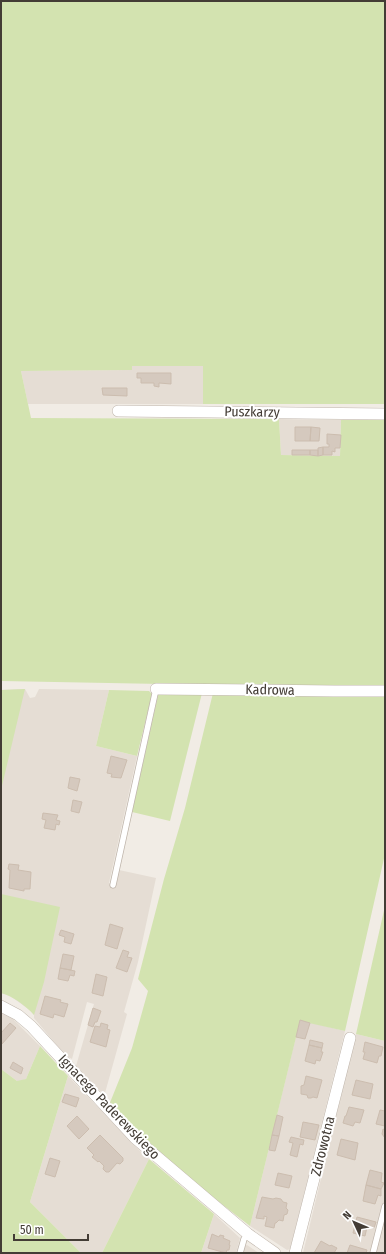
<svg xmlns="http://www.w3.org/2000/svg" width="386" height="1254" font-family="'Fira Sans Condensed',sans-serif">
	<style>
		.residential { fill: #e5ddd4 }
		.green { fill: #d3e3b0 }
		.building { fill: #d5c9be; stroke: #ccbdaf }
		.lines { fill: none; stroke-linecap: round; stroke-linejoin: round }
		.lane-casing { stroke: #bfb5ab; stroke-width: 7 }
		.street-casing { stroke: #bfb5ab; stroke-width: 12 }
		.lane { stroke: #fff; stroke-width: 5.5 }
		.street { stroke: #fff; stroke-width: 11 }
		.labels { text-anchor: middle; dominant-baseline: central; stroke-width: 4; stroke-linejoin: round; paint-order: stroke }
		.street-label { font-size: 14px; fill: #433c35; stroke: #fff }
	</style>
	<rect width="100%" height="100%" fill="#f1ece5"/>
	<path class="residential" d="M132,366H203V404H28L21,371L132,370Z
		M279,419L341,420L340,456L281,455Z
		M25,689L30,698L35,697L39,689L109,690L96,746L137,756L109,883L113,885L119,870L156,878L138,962L124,1012L127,1014L105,1093L103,1094L76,1066L94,1004L87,1002L72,1059L65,1055L34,1018V1015L31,1011L9,995L1,993V690Z
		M1,1010L9,1015L40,1046L26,1079L21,1081H17L1,1069Z
		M300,1020L345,1031L290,1249L287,1250L250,1226Z
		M356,1034L385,1041V1253H303Z
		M68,1076L141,1152L149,1159L102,1253H81L30,1202Z
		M214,1214L240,1238L236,1253H201Z
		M247,1245L259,1253H243L245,1246Z"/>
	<path class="green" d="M1,1H385V404H203V366H132V370L21,371L31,418L279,419L281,455L340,456L341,420H385V688L1,681Z
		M25,689L1,790V690Z
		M109,690L149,691L152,694L137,756L96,746Z
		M159,691L202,693L170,821L132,812Z
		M213,693L385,694V854L345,1031L300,1021L250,1226L143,1143L127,1119L109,1105L132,1048L148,991L138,979L164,879L185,808Z
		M1,894L60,907L44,982L34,1015C26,1006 13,996 1,993Z
		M385,906V1041L356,1034Z
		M40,1046L68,1076L30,1202L81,1253H1V1069L17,1081L26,1079Z
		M149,1159L214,1214L201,1253H102Z"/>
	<path class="building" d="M137,373H171V384L159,383V387L154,386V383H141V378H137Z
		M102,388H127V396L103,395Z
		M295,427H311L310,441H295Z
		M311,427L320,428L319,441H310Z
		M327,434L341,435L340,448H335V452L332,451V455H323V447H329V444H327Z
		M323,447V455L318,456V448Z
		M292,450H310V455H292Z
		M310,450H318V456L310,455Z
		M111,756L127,760L121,778L111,777L112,774L107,773Z
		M70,777L80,779L77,791L68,788Z
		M73,800L82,802L79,813L71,811Z
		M43,813L58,815L56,820L60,821L59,825L56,824L55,830L44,828L46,820L42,819Z
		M9,864L19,865L18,870L31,872L30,889H24V891L9,888L10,870L8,869Z
		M110,924L123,928L117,949L105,945Z
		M61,930L74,934L71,944L64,942L65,937L59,935Z
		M123,950L129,952L127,957L132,958L127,972L116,968Z
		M63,954L74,956L71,970L60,968Z
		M60,968L75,971L74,976L70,975L68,981L58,979Z
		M96,974L107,977L103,996L92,993Z
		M45,996L61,1000L60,1002L68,1004L64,1017L54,1014L53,1018L40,1014Z
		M93,1008L101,1011L97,1022H95L93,1027L88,1025Z
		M300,1020L310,1023L305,1039L296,1037Z
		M10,1023L16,1028L2,1044L1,1033Z
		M101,1023L108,1025L107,1029L110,1030L106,1047L90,1042L95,1026L100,1027Z
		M310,1040L323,1043L322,1048L309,1045Z
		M365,1042L383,1047L381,1056H379L377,1063L363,1059L365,1052H363Z
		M309,1045L322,1048L321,1052H323L320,1061L316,1060L315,1064L305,1061Z
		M13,1062L23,1068L21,1074L10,1068Z
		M306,1076L322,1080L317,1098L313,1097L311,1098H308L307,1095L301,1094V1086L304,1085Z
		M356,1080L373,1084L370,1099L352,1095Z
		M65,1094L79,1098L76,1107L62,1102Z
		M349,1107L364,1110L360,1123L355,1122L353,1126L343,1123L345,1116H346Z
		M380,1110L385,1111V1126L376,1124Z
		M277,1115L283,1117L279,1136L272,1135Z
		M77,1116L89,1129L79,1139L67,1126Z
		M303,1122L319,1125L315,1140L300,1137Z
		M383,1129L385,1130V1138L382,1134Z
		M100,1135L123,1158V1161L120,1164L117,1163L109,1172H106L103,1169L104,1166L99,1161L98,1162L92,1157L94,1155L87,1148Z
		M272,1135L279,1136L275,1151L269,1150Z
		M291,1137L304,1140L303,1145L300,1144L297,1157L290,1155L293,1143L289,1142Z
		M341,1139L358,1143L355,1160L337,1155Z
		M50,1158L60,1161L55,1177L45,1174Z
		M370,1170L382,1173L381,1182L384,1183L381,1189L366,1185Z
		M278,1173L292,1176L289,1188L275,1185Z
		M366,1185L381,1189V1196L378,1195L375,1204L363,1201Z
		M262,1197L273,1199L276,1198L281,1199L283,1202L287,1203L286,1208L288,1210L287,1214L284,1215L283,1221L279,1220L276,1223H275L274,1228L265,1226L267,1217L264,1216V1219L256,1218Z
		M357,1217L376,1222L374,1228L367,1227L365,1236L353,1233Z
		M212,1234L219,1237L220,1235L224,1236L223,1238L230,1241L229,1245H230L229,1250H227L226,1253L208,1248Z
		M321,1241L330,1246L331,1245L337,1248L334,1253H314Z
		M350,1245L367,1250L366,1253H347Z"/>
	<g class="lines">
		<defs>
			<path id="lane" d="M113,885L156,689
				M240,1253L244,1239L248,1234
				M373,1253L385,1206"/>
			<path id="street" d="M118,411L385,414
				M156,689L334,691H385
				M1,1006L18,1015L31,1026L135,1138L248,1234L275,1253
				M295,1253L350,1038"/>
		</defs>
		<use href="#lane" class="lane-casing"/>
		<use href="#street" class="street-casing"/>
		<use href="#lane" class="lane"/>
		<use href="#street" class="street"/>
	</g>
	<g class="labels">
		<g class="street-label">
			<text transform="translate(252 412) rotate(1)">Puszkarzy</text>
			<text transform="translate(270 690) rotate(1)">Kadrowa</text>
			<text transform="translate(109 1107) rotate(46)">Ignacego Paderewskiego</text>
			<text transform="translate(323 1146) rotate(-76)">Zdrowotna</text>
		</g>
	</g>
	<rect width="386" height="1254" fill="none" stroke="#433c35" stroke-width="4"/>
	<g transform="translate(354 1222) rotate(314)" stroke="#ffffff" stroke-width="3" paint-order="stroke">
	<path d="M0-3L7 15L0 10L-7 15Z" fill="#433c35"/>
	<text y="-6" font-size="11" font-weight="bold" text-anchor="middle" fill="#433c35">N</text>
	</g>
	<path d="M14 1234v6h74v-6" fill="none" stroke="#433c35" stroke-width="2"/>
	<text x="20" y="1234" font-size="12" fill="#433c35" stroke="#ffffff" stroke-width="3" paint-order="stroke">50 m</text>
</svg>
